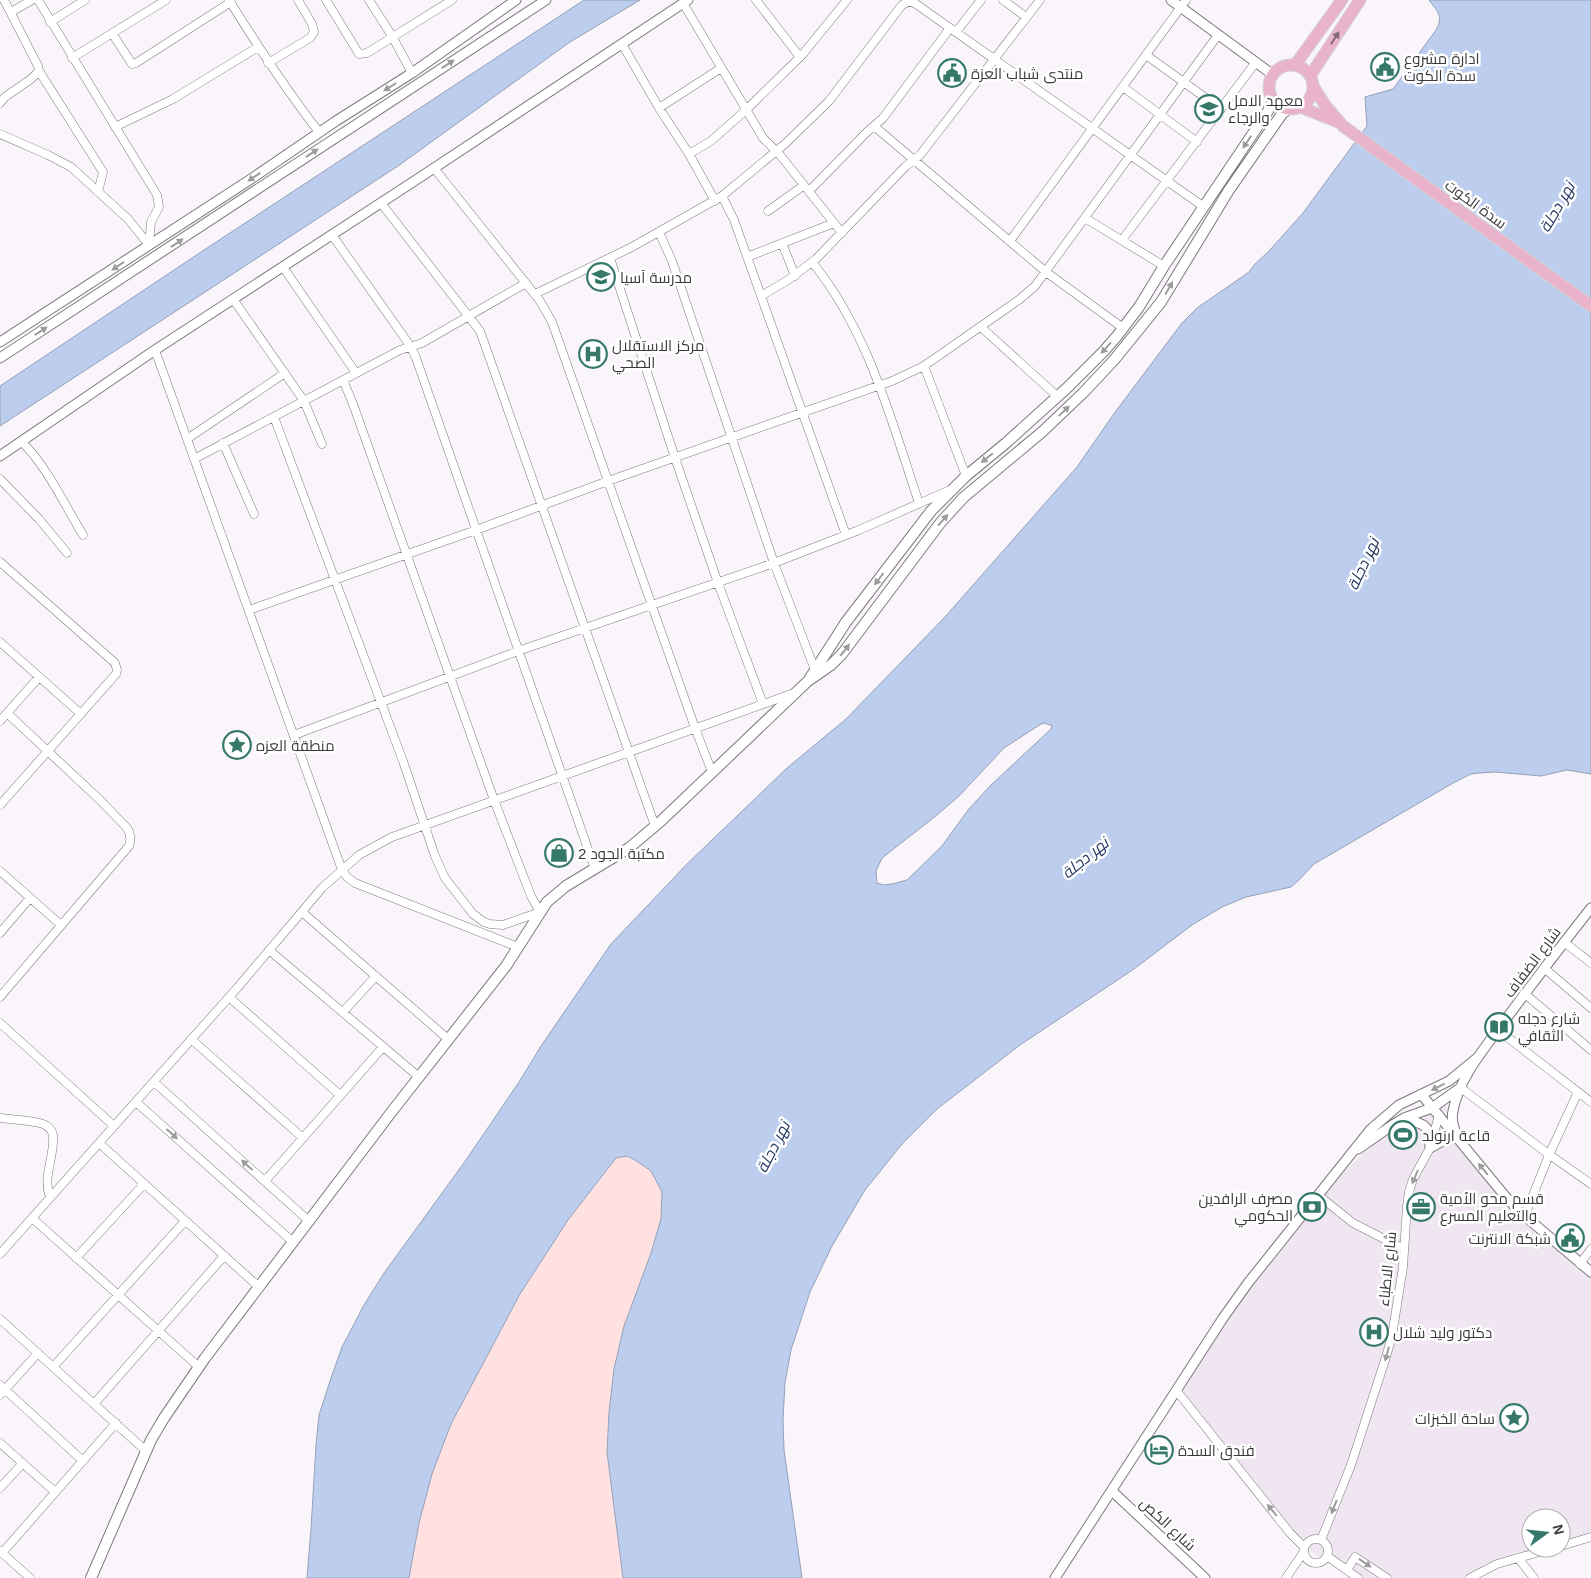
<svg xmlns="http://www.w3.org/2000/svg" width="1591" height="1578" font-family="Arial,Cairo,sans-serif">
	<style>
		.built { fill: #f0e6f2 }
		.green { fill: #fee1e0 }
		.water { fill: #bccdee; stroke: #95a1b8; fill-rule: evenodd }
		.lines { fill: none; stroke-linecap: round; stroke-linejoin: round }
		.minor-casing { stroke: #7d797d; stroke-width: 9 }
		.tertiary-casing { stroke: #7d797d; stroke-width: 11 }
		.secondary-casing { stroke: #7d797d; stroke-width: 12 }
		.primary-casing { stroke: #d4d3d4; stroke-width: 13 }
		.minor { stroke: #fff; stroke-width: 8 }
		.tertiary { stroke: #fff; stroke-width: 9 }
		.secondary { stroke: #fff; stroke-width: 10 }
		.primary { stroke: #e9b3cc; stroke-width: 11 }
		.oneway { fill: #816a75 }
		.oneway2 { fill: #9d9c9d }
		.labels { text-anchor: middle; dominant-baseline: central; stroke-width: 5; stroke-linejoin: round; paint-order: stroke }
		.poi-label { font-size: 15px; fill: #3b393b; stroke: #fff; text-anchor: start }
		.street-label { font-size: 15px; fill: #3b393b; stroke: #fff }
		.water-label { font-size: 16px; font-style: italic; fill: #243762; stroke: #fff }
	</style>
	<rect width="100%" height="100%" fill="#faf5fb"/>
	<path class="built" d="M1444,1101L1453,1129L1511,1202L1591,1272V1537L1561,1546V1518H1531V1548H1553L1497,1564L1469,1578H1352L1304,1547L1176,1390L1250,1280L1325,1190L1388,1129Z"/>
	<path class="green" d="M627,1156L635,1160L651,1171L662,1192L661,1219L651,1253L624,1326L614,1369L609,1412L607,1452L623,1578H409L419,1523L432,1474L451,1424L520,1294L568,1220L616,1158Z"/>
	<path class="water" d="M584,0H640L570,42L398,166L0,426V386L198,254Z
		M1429,0H1591V774L1567,770L1541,776L1495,772L1479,773L1471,774L1455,782L1314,864L1300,879L1291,887L1246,897L1222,907L1192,925L1134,969L1020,1045L937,1109L902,1144L865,1190L832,1246L810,1292L791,1350L785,1383L783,1420L784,1450L802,1578H623L607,1452L609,1412L614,1369L624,1326L651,1253L661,1219L662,1192L651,1171L635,1160L627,1156L616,1158L568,1220L520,1294L451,1424L432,1474L419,1523L409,1578H307L311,1529L316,1445L319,1415L331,1378L342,1347L364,1305L384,1273L466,1160L519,1082L541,1046L611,944L687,864L787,768L846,719L944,618L1077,467L1113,415L1182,323L1197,308L1249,272L1255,264L1269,251L1303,213L1367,126L1365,97L1393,89L1436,30C1444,16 1437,11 1429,0ZM1045,723L1052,726L1051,729L991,785L968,810L942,846L907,880L892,884L884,885L877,883L876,871L882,858L937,815L958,797L1004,748L1041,724Z"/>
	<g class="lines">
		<defs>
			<path id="minor" d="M38,0L157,195L159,207L151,222L149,245
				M229,0C257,45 286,90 319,132
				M326,0L359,54L367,53L452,0
				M369,0L392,36L412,73
				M756,0L800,57
				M1003,0L1026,17
				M683,3L763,138L780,155L842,233
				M11,12L32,0
				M50,22L85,0
				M956,32L981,0
				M112,33L132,64L136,63L231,2
				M622,44L659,108L689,154L711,141L746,110L802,55L847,0
				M1146,55L1221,109
				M72,58L166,0
				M268,63L310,38L314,32L312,24L298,0
				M39,71L103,172L98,192
				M1123,87L1197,142
				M0,103L5,97L31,79L39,71L38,66L4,0
				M659,108L721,68
				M874,126L1046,272L1123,328
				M115,127L173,99L258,47
				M0,134L48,155L71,167L128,219L149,245
				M689,154L715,201
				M434,168L540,301L552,322L695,728L712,772
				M809,191L867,132L883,118L950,28
				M722,196L734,220L846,535
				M381,203L480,331L655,826
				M768,211L803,186
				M1085,218L1164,266
				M659,232L672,261L774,563L815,670
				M332,235L411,347L416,358L595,869
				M1122,240L1256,62
				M1010,241L1186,0
				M782,243L795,276
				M747,257L834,223
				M610,258L675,458L718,583L763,704
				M812,262C869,332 891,420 919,503
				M283,267L356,373
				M535,294L632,247L722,196L786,143L829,101L902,5L909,1L916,4L1204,207
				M761,296L788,280L816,259L906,166L920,155L1040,0
				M233,299L304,401L322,444
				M981,327L1057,396
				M155,350L342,870L347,877L355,883L518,947
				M924,366L966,476
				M274,417L403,761L435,856L445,878L473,914L484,922L490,924L503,925L540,912L531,896L494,800L353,404L343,380
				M187,439L285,373
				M22,442C48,468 64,504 83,535
				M223,443L254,514
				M194,459L400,350L422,343L526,283
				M0,479L39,519L67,553
				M0,562L115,663L117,670L116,674L0,805
				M249,610L476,530L608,481L892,381L922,367L934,359L1020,299L1035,286L1218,35
				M0,642L81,714
				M0,721L39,677
				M294,735L518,651L774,563L859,530L950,490
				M0,871L61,925
				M302,912L448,1039
				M0,933L30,898
				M1564,942L1591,963
				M269,950L419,1077
				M1544,968L1591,1008
				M1524,993L1591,1050
				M0,997L129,846C131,840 131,834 127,828L100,800L7,713
				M229,997L340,1095
				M343,1012L376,976
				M0,1023L114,1126
				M1498,1030L1591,1102
				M191,1039L303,1138
				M154,1082L309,1221
				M1461,1088L1547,1153L1591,1184
				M136,1102L293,1242
				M0,1118C14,1120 30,1120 43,1124C48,1126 52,1130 53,1135C55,1156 42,1177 50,1197
				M99,1143L259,1287
				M265,1181L383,1047
				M1318,1195L1353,1223L1404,1249
				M1525,1215L1549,1155L1578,1092
				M32,1218L199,1367
				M0,1254L238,987L322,888L359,855L392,837L794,693
				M76,1258L144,1184
				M1580,1264L1591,1249
				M0,1319L146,1451
				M53,1367L185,1221
				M0,1385L83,1461
				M1176,1390L1290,1533L1304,1547
				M0,1395L38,1353
				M94,1404L224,1256
				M0,1443L55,1492
				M0,1488L23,1463
				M1304 1551a12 12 0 1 1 24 0a12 12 0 1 1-24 0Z
				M1321,1540L1351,1465L1386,1357L1392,1336L1403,1267L1407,1206L1409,1192L1413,1179L1430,1148L1439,1115
				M1561,1546L1591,1537
				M0,1551L30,1578
				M2,1553L116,1423
				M1327,1556L1358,1578
				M1518,1558L1534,1578
				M1347,1570L1355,1557L1387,1578
				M1286,1578L1303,1553
				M1470,1578L1497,1564L1553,1548"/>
			<path id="tertiary" d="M1171,0L1272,74
				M0,342L254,177L336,121L412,73L516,0
				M0,358L546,0
				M0,456L155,350L419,178L688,0
				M1421,1094L1505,1196L1520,1212L1591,1272
				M1404,1119C1426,1124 1430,1125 1430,1148
				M1430,1148L1448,1138L1457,1137C1454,1128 1451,1120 1453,1111C1459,1078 1484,1049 1503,1023C1532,984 1561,946 1591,908
				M1358,1149L1394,1124L1404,1118L1432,1108L1460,1088
				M1112,1491L1205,1578
				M1055,1578L1223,1318L1248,1283L1370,1130L1399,1105L1449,1081L1477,1058"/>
			<path id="secondary" d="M810,678L846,622L931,511L966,476L1006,443L1068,387L1104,351L1117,336L1139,307L1164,266L1268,111L1273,101
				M91,1578L151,1440L164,1418L205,1358L393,1110L506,966L547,902L566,886L629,848L661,821L808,681L831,665L842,654L941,522L964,497L1042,432L1083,393L1114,360L1161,302L1229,190L1282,114L1288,109"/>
			<path id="primary" d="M1269 87a22 22 0 1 1 44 0a22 22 0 1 1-44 0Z
				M1295,65L1342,0
				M1310,76L1360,0
				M1313,86L1325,105L1343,126L1591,306
				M1300,107L1338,122"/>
		</defs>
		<use href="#minor" class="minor-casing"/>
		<use href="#tertiary" class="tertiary-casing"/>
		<use href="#secondary" class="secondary-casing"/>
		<use href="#primary" class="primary-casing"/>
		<use href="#minor" class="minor"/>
		<use href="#tertiary" class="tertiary"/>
		<use href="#secondary" class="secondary"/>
		<use href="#primary" class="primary"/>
	</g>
	<defs><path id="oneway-solid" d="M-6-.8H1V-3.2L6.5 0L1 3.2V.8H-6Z" transform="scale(1.25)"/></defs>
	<use class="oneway" href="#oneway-solid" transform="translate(1335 38) rotate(-57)"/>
	<g class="oneway2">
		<use href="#oneway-solid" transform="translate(448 64) rotate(-33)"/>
		<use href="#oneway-solid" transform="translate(390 87) rotate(148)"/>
		<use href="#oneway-solid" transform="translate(1247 142) rotate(124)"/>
		<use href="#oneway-solid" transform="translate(312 153) rotate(-34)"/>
		<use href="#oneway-solid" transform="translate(254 177) rotate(146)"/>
		<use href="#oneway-solid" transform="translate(177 243) rotate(-34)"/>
		<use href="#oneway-solid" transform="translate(118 266) rotate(146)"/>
		<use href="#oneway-solid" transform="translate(1169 288) rotate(-60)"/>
		<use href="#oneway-solid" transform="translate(41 331) rotate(-33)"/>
		<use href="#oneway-solid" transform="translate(1106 348) rotate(132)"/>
		<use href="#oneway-solid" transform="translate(1064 411) rotate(-43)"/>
		<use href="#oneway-solid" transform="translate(987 458) rotate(141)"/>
		<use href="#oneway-solid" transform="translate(943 520) rotate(-49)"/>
		<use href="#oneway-solid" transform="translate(879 579) rotate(127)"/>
		<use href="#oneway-solid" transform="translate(845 650) rotate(-52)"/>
		<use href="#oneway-solid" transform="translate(1438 1087) rotate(153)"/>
		<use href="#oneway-solid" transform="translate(172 1134) rotate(42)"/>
		<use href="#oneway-solid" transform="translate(247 1165) rotate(-138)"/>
		<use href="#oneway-solid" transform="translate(1483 1169) rotate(-130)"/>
		<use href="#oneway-solid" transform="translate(1415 1177) rotate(113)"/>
		<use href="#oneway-solid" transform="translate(1387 1354) rotate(105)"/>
		<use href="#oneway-solid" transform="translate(1334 1507) rotate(112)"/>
		<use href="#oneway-solid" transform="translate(1272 1510) rotate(-129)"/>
		<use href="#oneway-solid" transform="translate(1365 1563) rotate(34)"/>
	</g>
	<defs>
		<symbol id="civic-ring" viewBox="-11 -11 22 22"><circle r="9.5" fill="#fff" stroke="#36796b" stroke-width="1.5"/><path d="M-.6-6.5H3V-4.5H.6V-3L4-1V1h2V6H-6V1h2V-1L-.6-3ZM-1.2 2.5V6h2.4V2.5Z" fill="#36796b"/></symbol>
		<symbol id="university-ring" viewBox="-11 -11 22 22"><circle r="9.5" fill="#fff" stroke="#36796b" stroke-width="1.5"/><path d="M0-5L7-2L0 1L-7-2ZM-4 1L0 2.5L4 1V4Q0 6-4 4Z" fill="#36796b"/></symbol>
		<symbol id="school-ring" viewBox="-11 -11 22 22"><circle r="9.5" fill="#fff" stroke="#36796b" stroke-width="1.5"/><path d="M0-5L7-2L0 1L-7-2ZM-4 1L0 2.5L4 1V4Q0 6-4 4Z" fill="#36796b"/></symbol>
		<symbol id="hospital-ring" viewBox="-11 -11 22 22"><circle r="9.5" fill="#fff" stroke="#36796b" stroke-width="1.5"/><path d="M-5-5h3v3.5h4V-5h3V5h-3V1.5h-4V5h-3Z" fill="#36796b"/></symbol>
		<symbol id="sight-ring" viewBox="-11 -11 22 22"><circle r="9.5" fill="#fff" stroke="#36796b" stroke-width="1.5"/><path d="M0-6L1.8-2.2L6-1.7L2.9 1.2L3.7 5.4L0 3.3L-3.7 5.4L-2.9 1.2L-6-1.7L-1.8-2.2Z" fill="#36796b"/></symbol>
		<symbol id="shop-ring" viewBox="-11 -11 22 22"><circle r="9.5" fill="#fff" stroke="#36796b" stroke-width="1.5"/><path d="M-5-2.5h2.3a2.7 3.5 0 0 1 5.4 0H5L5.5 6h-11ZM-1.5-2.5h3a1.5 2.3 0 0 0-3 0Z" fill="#36796b"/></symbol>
		<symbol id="library-ring" viewBox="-11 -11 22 22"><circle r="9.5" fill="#fff" stroke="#36796b" stroke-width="1.5"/><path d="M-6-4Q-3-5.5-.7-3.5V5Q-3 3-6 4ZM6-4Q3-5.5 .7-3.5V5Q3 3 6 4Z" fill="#36796b"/></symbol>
		<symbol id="stadium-ring" viewBox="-11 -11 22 22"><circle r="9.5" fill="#fff" stroke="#36796b" stroke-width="1.5"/><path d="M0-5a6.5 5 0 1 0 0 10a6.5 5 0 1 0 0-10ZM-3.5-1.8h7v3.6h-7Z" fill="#36796b"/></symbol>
		<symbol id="bank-ring" viewBox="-11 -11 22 22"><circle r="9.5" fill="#fff" stroke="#36796b" stroke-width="1.5"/><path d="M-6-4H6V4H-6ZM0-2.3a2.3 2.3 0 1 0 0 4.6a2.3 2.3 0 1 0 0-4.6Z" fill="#36796b"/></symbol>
		<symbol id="office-ring" viewBox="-11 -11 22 22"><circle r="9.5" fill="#fff" stroke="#36796b" stroke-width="1.5"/><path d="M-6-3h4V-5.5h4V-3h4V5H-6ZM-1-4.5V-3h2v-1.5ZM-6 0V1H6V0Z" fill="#36796b"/></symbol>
		<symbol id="hotel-ring" viewBox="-11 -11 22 22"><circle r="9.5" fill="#fff" stroke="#36796b" stroke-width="1.5"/><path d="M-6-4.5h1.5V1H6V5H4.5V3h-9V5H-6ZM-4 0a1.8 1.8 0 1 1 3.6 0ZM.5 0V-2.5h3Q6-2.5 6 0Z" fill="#36796b"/></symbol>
	</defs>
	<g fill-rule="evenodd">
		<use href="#civic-ring" x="1369" y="51" width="32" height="32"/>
		<use href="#civic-ring" x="936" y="57" width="32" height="32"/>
		<use href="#university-ring" x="1193" y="93" width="32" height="32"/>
		<use href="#school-ring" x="585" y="261" width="32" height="32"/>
		<use href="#hospital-ring" x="577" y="338" width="32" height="32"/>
		<use href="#sight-ring" x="221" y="729" width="32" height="32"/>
		<use href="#shop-ring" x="543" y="837" width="32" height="32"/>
		<use href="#library-ring" x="1483" y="1011" width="32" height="32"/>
		<use href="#stadium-ring" x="1387" y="1119" width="32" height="32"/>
		<use href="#bank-ring" x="1296" y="1191" width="32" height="32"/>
		<use href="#office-ring" x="1405" y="1191" width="32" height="32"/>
		<use href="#civic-ring" x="1554" y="1222" width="32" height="32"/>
		<use href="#hospital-ring" x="1358" y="1316" width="32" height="32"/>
		<use href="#sight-ring" x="1498" y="1402" width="32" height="32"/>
		<use href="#hotel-ring" x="1143" y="1434" width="32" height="32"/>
	</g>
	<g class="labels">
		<g class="poi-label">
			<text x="1404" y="58">ادارة مشروع<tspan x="1404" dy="17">سدة الكوت</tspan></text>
			<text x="971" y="73">منتدى شباب العزة</text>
			<text x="1228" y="100">معهد الامل<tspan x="1228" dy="17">والرجاء</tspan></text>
			<text x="620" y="277">مدرسة آسيا</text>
			<text x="612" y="345">مركز الاستقلال<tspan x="612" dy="17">الصحي</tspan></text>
			<text x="256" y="745">منطقة العزه</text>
			<text x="578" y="853">مكتبة الجود 2</text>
			<text x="1518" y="1018">شارع دجله<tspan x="1518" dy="17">الثقافي</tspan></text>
			<text x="1422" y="1135">قاعة ارنولد</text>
			<text x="1293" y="1198" text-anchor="end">مصرف الرافدين<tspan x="1293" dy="17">الحكومي</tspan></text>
			<text x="1440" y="1198">قسم محو الأمية<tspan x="1440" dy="17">والتعليم المسرع</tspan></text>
			<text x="1551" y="1238" text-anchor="end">شبكة الانترنت</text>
			<text x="1393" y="1332">دكتور وليد شلال</text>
			<text x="1495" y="1418" text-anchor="end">ساحة الخبزات</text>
			<text x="1178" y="1450">فندق السدة</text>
		</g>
		<g class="street-label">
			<text transform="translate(1476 204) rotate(36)">سدة الكوت</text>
			<text transform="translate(1532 962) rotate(-53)">شارع الضفاف</text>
			<text transform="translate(1387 1269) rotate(-84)">شارع الاطباء</text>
			<text transform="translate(1168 1524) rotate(43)">شارع الكص</text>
		</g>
		<g class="water-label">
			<text transform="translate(1557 207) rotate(-60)">نهر دجلة</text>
			<text transform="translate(1363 564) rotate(-65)">نهر دجلة</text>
			<text transform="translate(1085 858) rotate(-39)">نهر دجلة</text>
			<text transform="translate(773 1147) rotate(-63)">نهر دجلة</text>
		</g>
	</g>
	<g transform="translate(1546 1533) rotate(75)"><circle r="24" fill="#ffffff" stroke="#b1b0b1"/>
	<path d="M0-4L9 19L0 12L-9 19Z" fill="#36796b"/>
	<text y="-8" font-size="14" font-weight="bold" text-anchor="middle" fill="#3b393b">N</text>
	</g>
</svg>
